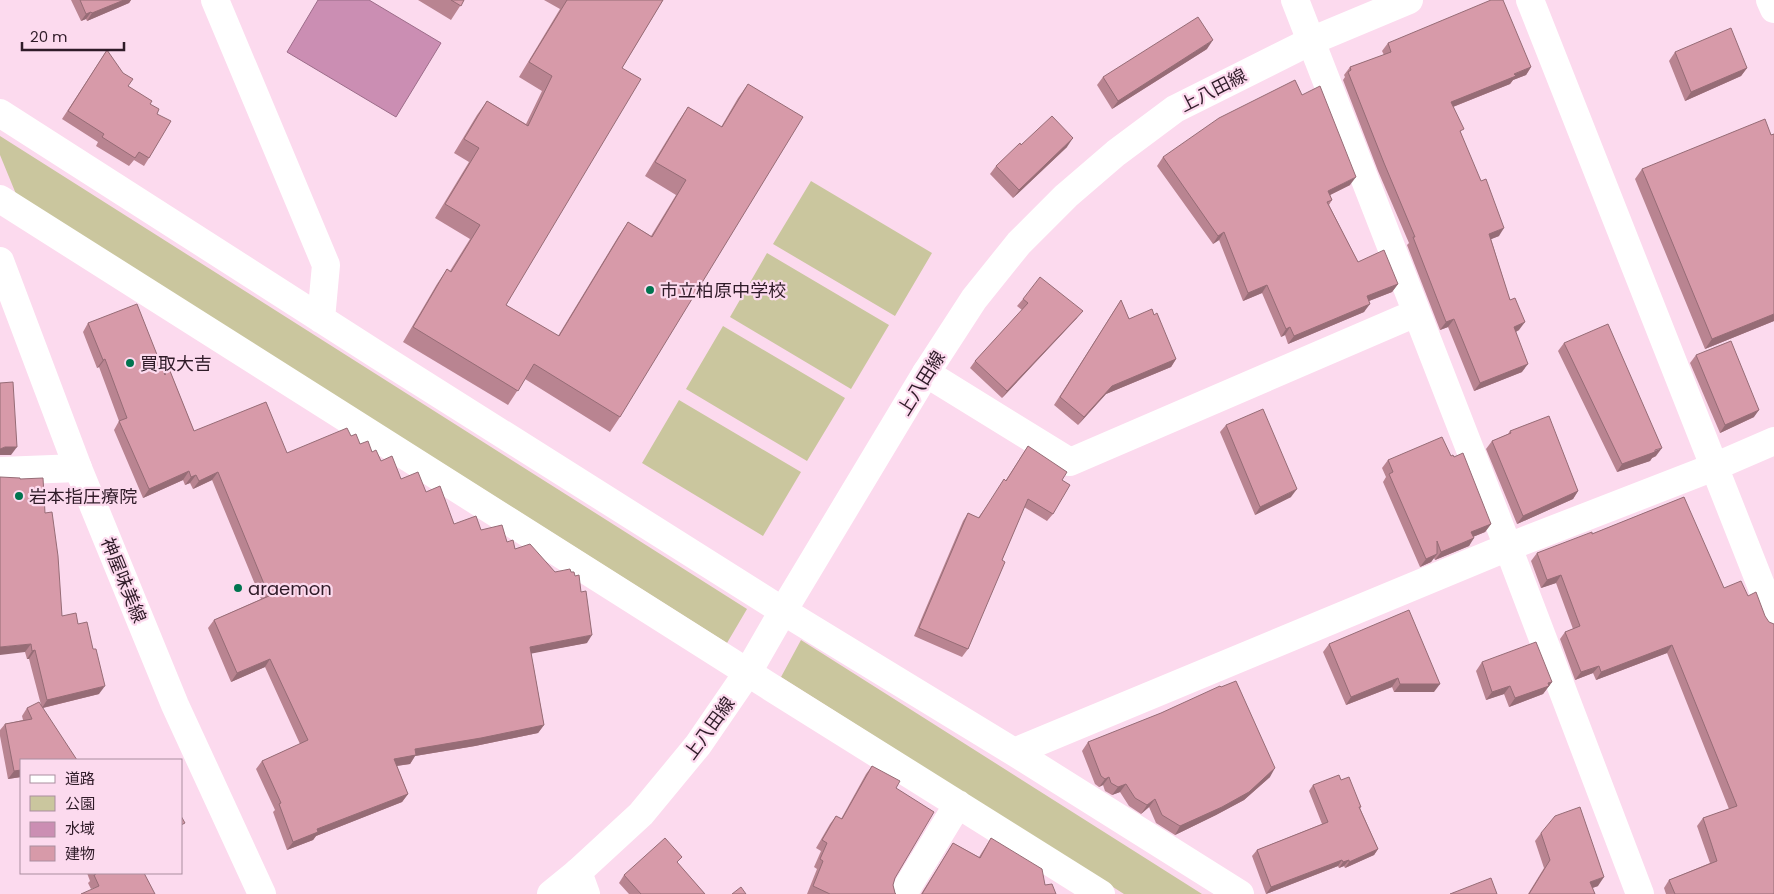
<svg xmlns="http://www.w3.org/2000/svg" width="1774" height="894" font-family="Poppins,'Noto Sans JP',sans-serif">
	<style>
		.green { fill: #cac69e }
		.water { fill: #cb8eb3; stroke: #9c6c89 }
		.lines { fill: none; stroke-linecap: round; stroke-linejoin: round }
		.street { stroke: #fff; stroke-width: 28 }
		.secondary { stroke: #fff; stroke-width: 28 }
		.wall { fill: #b98491 }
		.shaded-wall { fill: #966c76 }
		.building { fill: #d79aa9; stroke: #966c76 }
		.poi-dot { fill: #00744f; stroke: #fcdaee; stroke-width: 2 }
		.labels { text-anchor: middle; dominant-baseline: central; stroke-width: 4.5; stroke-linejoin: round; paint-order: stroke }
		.street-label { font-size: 18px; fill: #2f1b28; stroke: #fcdaee }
		.poi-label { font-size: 18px; fill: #2f1b28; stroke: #fcdaee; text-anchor: start }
	</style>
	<rect width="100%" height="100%" fill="#fcdaee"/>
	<path class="green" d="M0,136L747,609L727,643L16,194L0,155Z
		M811,181L932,253L895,316L773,244Z
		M767,253L889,325L851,389L730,317Z
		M723,326L845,398L807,461L686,389Z
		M679,400L801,472L763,536L642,463Z
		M801,640L1202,894H1124L781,677Z"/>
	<path class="water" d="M318,0H369L441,43L396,117L287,52Z"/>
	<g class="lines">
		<path class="street" d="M215,0L326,265L321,319
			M1295,0L1508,547L1640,894
			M1530,0L1774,618
			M1770,0L1774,9
			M0,113L379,356L783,611L1014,752L1240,894
			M0,199L769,686L1101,894
			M926,373L1070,462L1416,313
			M0,471L78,468
			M1014,752L1508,547L1714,467L1774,441
			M578,872L586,894
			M903,894L958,804"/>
		<path class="secondary" d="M0,261L78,468L175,705L262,894
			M551,894L578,872L641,814L698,745L748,672L783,611L926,373L974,299L1019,243L1066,196L1116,153L1175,109L1311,41L1409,0"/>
	</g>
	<path class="wall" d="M71,0H131L129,3L87,21L86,19L81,21Z
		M418,0H464L451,20Z
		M544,0H663L622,68L506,305L558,336L618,237L628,222L651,236L676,195L645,176L678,122L688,107L721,127L738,98L748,84L620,417L610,432L525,379L508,405L403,342L437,284L447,269L450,271L470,239L435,218L469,162L454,153L477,115L487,101L526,124L542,91L519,77L560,9Z
		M1388,43L1531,67L1526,75L1513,80L1510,84L1453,107L1461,133L1499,236L1491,239L1519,330L1516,332L1522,372L1474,391L1448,327L1440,330L1407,245L1409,243L1378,171L1343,80L1345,77L1344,75L1350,67L1384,55L1382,51Z
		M1207,49L1112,109L1097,85L1103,77Z
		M107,50L128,86L157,114L149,158L144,166L134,160L129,166L96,146L98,142L62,119Z
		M1675,52L1747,68L1741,76L1685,101L1669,61Z
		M1774,134V321L1705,349L1635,179L1642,169Z
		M1021,145L1067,147L1013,198L990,174L996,166Z
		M1163,157L1350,185L1330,195L1332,200L1329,205L1358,262L1398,284L1392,292L1369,301L1364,312L1288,344L1285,335L1281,337L1262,293L1243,301L1219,240L1213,244L1157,166Z
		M1023,299L1077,318L1002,398L970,368L975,361L1022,310L1017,306Z
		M1121,300L1129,319L1176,359L1171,367L1106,394L1078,425L1054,405Z
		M88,323L164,373L168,366L194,431L287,453L351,436L360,444L372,452L381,461L401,479L426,492L454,524L481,530L507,542L515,549L587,643L531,653L544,725L538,733L475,746L415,756L410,764L397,766L408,794L402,802L316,836L313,840L287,850L273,812L275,810L256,769L262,761L300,744L265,667L231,682L208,628L214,620L261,599L212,480L193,489L190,483L185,485L183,480L143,498L114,430L119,421L99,367L97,368L83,332Z
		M1564,343L1656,456L1652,458L1650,461L1617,472L1558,351Z
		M1696,355L1754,417L1720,433L1690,363Z
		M1226,425L1291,497L1255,515L1220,432Z
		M1510,431L1578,491L1573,499L1517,524L1486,449L1492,441L1508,434Z
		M1028,446L1062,480L1053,514L1047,521L1024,507L1002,560L968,649L962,657L914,636L963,521L968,513L978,518L1006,480Z
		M1451,456L1491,524L1485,532L1473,537L1469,546L1435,560L1434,558L1431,562L1420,567L1383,482L1386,477L1382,468L1388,460Z
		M20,479L45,513L62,616L78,624L99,694L43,708L21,760V777L8,779L0,736V730L5,724L23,720L22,716L27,708L41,705L29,659H27L25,652Z
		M1684,497L1774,894H1666L1664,888L1669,880L1710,863L1697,826L1703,818L1729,809L1667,653L1596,680L1593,673L1575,680L1560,639L1565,632L1573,629L1556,583L1541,588L1531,561L1537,553L1592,534Z
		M1329,644L1434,692H1394L1392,687L1346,705L1323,652Z
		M1482,662L1552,682L1543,694L1509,707L1504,694L1486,700L1476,671Z
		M1088,742L1270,777L1244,800L1216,815L1175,835L1156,823L1149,807L1141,814L1129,806L1120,792L1112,795L1105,791L1103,785L1099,787L1095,784L1082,751Z
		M872,766L896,788L895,878L893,885L895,893L896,894H807L817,869L814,867L821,851L816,848L830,824L836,816L841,819L866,774Z
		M1341,780L1361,807L1360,808L1378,849L1374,855L1345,868L1344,866L1339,868L1338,866L1266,894L1252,856L1257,850L1322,824L1309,791L1313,785Z
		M1541,833L1598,886L1592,888L1595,894H1528L1544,868L1535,841Z
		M991,838L1056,894H921L953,843L979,857Z
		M677,863L705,894H629L619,883L624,875Z
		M87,873H144L91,889L88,883L90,881Z"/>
	<path class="shaded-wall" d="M124,0H131L129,3L87,21L92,13Z
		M91,12L86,19L81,21L86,14Z
		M1213,40L1207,49L1112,109L1118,101Z
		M1531,67L1526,75L1513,80L1510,84L1445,110L1451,102Z
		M1747,68L1741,76L1685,101L1691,92Z
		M1073,138L1067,147L1013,198L1019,190Z
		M1356,177L1350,185L1322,199L1328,191Z
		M1504,228L1499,236L1484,242L1489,234Z
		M1224,232L1219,240L1213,244L1218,236Z
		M1398,284L1392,292L1361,304L1367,296Z
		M1267,285L1262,293L1243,301L1248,293Z
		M1370,304L1364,312L1288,344L1294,336Z
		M1083,311L1077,318L1002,398L1007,391Z
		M1774,314V321L1705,349L1712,339Z
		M1454,319L1448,327L1440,330L1446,322Z
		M1525,322L1519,330L1508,335L1514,327Z
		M1290,327L1285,335L1281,337L1286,329Z
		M105,359L99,367L97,368L103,360Z
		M1176,359L1171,367L1106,394L1078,425L1084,417L1112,386Z
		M1528,364L1522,372L1474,391L1480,383Z
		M1759,410L1754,417L1720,433L1725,425Z
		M5,447H17L11,455H0V449Z
		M1662,448L1656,456L1652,458L1650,461L1617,472L1622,464Z
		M189,471L183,480L143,498L149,489Z
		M218,472L212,480L193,489L199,481Z
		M196,475L190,483L185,485L191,477Z
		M1297,489L1291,497L1255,515L1260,507Z
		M1578,491L1573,499L1517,524L1523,516Z
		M1491,524L1485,532L1465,540L1471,532Z
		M1474,538L1469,546L1435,560L1441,552Z
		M1437,554L1431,562L1420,567L1426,559Z
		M1561,575L1556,583L1541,588L1547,580Z
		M592,635L587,643L524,655L530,647Z
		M31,644L25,652L0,655V647Z
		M1672,645L1667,653L1596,680L1601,672Z
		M35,650L29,659H27L32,651Z
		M270,659L265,667L231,682L237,673Z
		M1599,666L1593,673L1575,680L1581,672Z
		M1398,678L1392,687L1346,705L1351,697Z
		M1552,682L1543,694L1509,707L1515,698Z
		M1400,684H1440L1434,692H1394Z
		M105,686L99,694L42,708L47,700Z
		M1510,686L1504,694L1486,700L1492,692Z
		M544,725L538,733L475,746L415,756L410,764L388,767L394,759L415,749Z
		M1275,768L1270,777L1244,800L1216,815L1175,835L1180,826Z
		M21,770V777L8,779L14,771Z
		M1109,777L1103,785L1099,787L1105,779Z
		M1126,784L1120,792L1112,795L1118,787Z
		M408,794L402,802L316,836L313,840L287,850L293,842L317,829Z
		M1155,799L1149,807L1141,814L1147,805Z
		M1378,849L1374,855L1345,868L1349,862Z
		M1342,860L1338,866L1266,894L1271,887Z
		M1349,860L1344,866L1339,868L1343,862Z
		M1604,877L1598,886L1584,891L1590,882Z"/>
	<path class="building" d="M80,0H124L92,13L91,12L86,14Z
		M451,0H464L461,6Z
		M567,0H663L622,68L641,79L506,305L559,336L628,222L652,237L686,180L655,162L688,107L722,127L748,84L803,117L620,417L534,364L518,391L413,327L447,269L451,272L480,225L445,204L479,148L464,139L487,101L528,126L552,76L529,62Z
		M1491,0H1503L1531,67L1514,74L1516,76L1451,102L1464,129L1460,131L1481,181L1486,179L1504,228L1489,234L1510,300L1515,298L1525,322L1514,327L1528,364L1480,383L1454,319L1446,322L1413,237H1415L1384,163L1348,72L1351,70L1350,67L1391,52L1388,43Z
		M1198,17L1213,40L1118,101L1103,77Z
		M1731,28L1747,68L1691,92L1675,52Z
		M107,50L123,73L133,79L128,86L152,101L150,104L159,109L157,114L171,121L149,158L139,152L135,158L102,137L104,134L68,111Z
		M1295,80L1302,95L1320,86L1356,177L1328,191L1332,200L1327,202L1358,262L1384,250L1398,284L1367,296L1370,304L1294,336L1290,327L1286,329L1267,285L1248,293L1224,232L1218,236L1163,157L1219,118Z
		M1052,116L1073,138L1019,190L996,166L1020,143L1021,145Z
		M1765,119L1771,135L1774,134V314L1712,339L1642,169Z
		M1040,277L1083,311L1007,391L975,361L1028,303L1023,299Z
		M1121,300L1129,319L1152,309L1154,315L1157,313L1176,359L1112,386L1084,417L1060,397Z
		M137,304L165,375L168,366L194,431L266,402L287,453L347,428L351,436L356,434L360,444L368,441L372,452L376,450L381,461L392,456L401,479L418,472L426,492L440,486L454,524L476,516L481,530L502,525L507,542L513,540L515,549L530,544L555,572L570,569L571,572H574L575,576L579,575L581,592L586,591L592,635L530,647L544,725L481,738L415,749L416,755L394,759L408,794L317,829L318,832L293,842L279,804L281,803L262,761L308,740L270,659L237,673L214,620L269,596L218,472L199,481L196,475L191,477L189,471L149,489L119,421L127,418L105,359L103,360L88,323Z
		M1608,324L1662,448L1655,450V452L1622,464L1564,343Z
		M1731,341L1759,410L1725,425L1696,355Z
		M13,382L17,447H5L0,449V383Z
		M1263,409L1297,489L1260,507L1226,425Z
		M1549,416L1578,491L1523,516L1492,441L1511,433L1510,431Z
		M1442,437L1451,456L1453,455L1454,457L1463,453L1491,524L1471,532L1474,538L1441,552L1437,541V554L1426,559L1389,474L1393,472L1388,460Z
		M1028,446L1067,472L1062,480L1070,485L1053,514L1028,499L1002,560L1005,562L968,649L919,628L968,513L979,518L1004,479L1006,481Z
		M0,477L20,478V479L43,478L45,513L52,512L58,556L62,616L76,613L78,624L87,622L93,649H96L105,686L47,700L35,650L32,651L31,644L0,647Z
		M1684,497L1724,588L1741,581L1748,596L1756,592L1765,616L1769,622L1774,624V894H1675L1669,880L1717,861L1703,818L1737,806L1672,645L1601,672L1599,666L1581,672L1565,632L1580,626L1561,575L1547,580L1537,553L1592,532V534Z
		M1409,610L1440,684H1400L1398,678L1351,697L1329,644Z
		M1536,642L1552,682L1548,683L1549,686L1515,698L1510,686L1492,692L1482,662Z
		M1236,681L1275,768L1249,792L1222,807L1180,826L1162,815L1155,799L1147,805L1135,798L1126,784L1118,787L1111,783L1109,777L1105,779L1101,776L1088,742L1161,713L1220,686L1221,687Z
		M39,702L77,760H21V770L14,771L5,724L32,719L27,708Z
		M872,766L900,781L896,788L934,812L895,878L893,885L895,893L896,894H830L813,886L823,861L820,859L827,843L822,840L836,816L842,819Z
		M1339,775L1341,780L1349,777L1361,807H1359L1378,849L1349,862V860L1343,862L1342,860L1271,887L1257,850L1328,822L1313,785Z
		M1580,807L1604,877L1590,882L1595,894H1529L1550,860L1541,833L1555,816Z
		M181,816L185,823L181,825Z
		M665,838L682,857L677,862L705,894H641L624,875Z
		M991,838L1042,869L1045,885L1052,884L1056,894H922L953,843L980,858Z
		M96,873H144L155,894H81L99,886L94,875L96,874Z
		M1491,878L1497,894H1450Z
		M741,887L746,894H732Z"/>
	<g class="poi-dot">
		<circle cx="650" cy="290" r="5"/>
		<circle cx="130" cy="363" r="5"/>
		<circle cx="19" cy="496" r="5"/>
		<circle cx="238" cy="588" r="5"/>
	</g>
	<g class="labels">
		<g class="street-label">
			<text transform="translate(1213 90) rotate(-27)">上八田線</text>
			<text transform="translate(921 383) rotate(-58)">上八田線</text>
			<text transform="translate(124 580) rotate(68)">神屋味美線</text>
			<text transform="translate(709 728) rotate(-54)">上八田線</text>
		</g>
		<g class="poi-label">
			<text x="660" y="290">市立柏原中学校</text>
			<text x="140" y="363">買取大吉</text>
			<text x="29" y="496">岩本指圧療院</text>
			<text x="248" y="588">araemon</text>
		</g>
	</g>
	<rect x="20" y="759" width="162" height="115" fill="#fcdaee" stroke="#aa8e9f"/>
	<rect x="30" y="775" width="25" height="8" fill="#ffffff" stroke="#aa8e9f"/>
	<text x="65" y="784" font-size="15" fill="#2f1b28">道路</text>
	<rect x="30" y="796" width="25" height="15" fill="#cac69e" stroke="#aa8e9f"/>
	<text x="65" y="809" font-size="15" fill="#2f1b28">公園</text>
	<rect x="30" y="822" width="25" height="15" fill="#cb8eb3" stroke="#aa8e9f"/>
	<text x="65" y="834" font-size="15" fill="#2f1b28">水域</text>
	<rect x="30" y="846" width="25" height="15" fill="#d79aa9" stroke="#aa8e9f"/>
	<text x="65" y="859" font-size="15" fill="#2f1b28">建物</text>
	<path d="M22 42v8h102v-8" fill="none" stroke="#2f1b28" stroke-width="2.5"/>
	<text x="30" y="42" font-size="15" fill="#2f1b28" stroke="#fcdaee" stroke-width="4" paint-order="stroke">20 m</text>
</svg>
